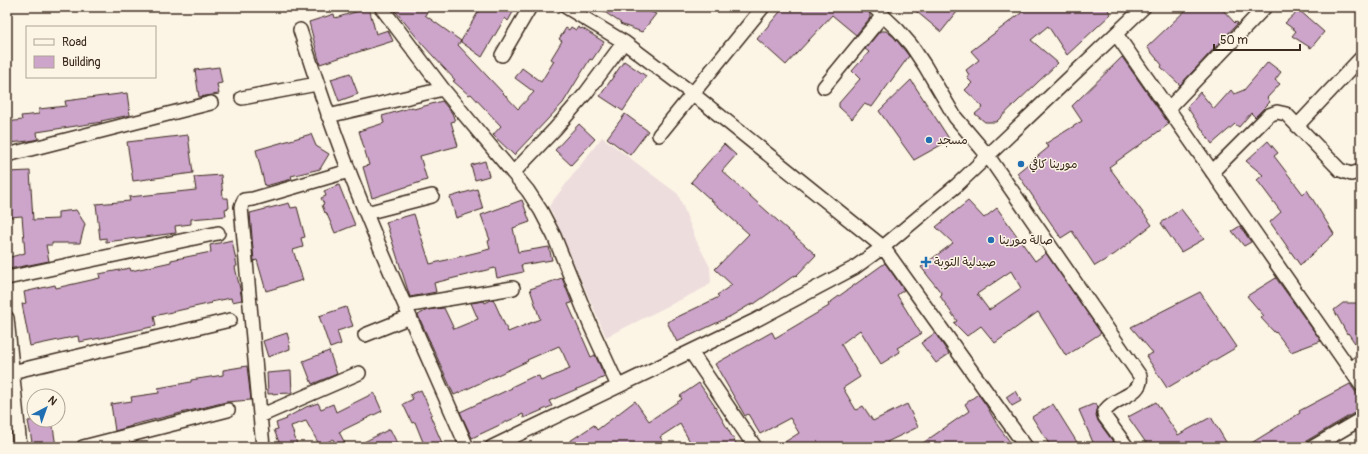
<svg xmlns="http://www.w3.org/2000/svg" width="1368" height="454" font-family="Pangolin,'Playpen Sans Arabic',sans-serif">
	<style>
		.built { fill: #edd }
		.building { fill: #cda5cb; stroke: #3b2a1e; fill-rule: evenodd }
		.lines { fill: none; stroke-linecap: round; stroke-linejoin: round }
		.minor-casing { stroke: #3b2a1e; stroke-width: 16 }
		.minor { stroke: #fcf5e5; stroke-width: 13 }
		.poi-dot { fill: #1f6fb2; stroke: #fcf5e5; stroke-width: 1.5 }
		.labels { text-anchor: middle; dominant-baseline: central; stroke-width: 3; stroke-linejoin: round; paint-order: stroke }
		.poi-label { font-size: 12px; fill: #3b2a1e; stroke: #fcf5e5; text-anchor: start }
	</style>
	<rect width="100%" height="100%" fill="#fcf5e5"/>
	<filter id="ink" filterUnits="userSpaceOnUse"><feTurbulence type="fractalNoise" baseFrequency=".025" numOctaves="2"/><feDisplacementMap in="SourceGraphic" scale="8" xChannelSelector="R" yChannelSelector="G"/><feConvolveMatrix kernelMatrix="1 2 1 2 8 2 1 2 1" color-interpolation-filters="sRGB"/></filter>
	<g filter="url(#ink)">
		<path class="built" d="M602,137L678,194L697,242L710,267L711,282L706,287L606,337L549,206Z"/>
		<path class="building" d="M392,7H431L425,15L461,41L481,7H516L508,21L505,18L482,57L461,42V41L458,45L518,109L534,92L515,78L522,68L541,82L554,61L551,59L562,41L559,39L566,28L569,30L571,27L576,30L578,27L581,29L582,28L604,42L592,60L590,59L563,103L514,155L493,135L501,126L471,94L469,95L453,81L455,80L423,45Z
			M597,7H640L656,14L642,32L620,24L621,23Z
			M784,7H866L870,14V18L856,35L832,15L786,65L757,39Z
			M911,7H961L941,32Z
			M1029,7H1106L1111,14L1067,55L1048,26L1031,40L1058,63L996,122H985L975,114L983,107L965,90L972,83L967,78L969,75L966,70L979,60L971,51Z
			M1189,7H1220L1235,23L1236,22L1238,23L1180,85L1161,67L1162,65L1147,47Z
			M369,8L376,34L388,30L393,41L320,64L309,22L334,14L335,18Z
			M1299,10L1324,32L1311,48L1292,36L1296,31L1285,23Z
			M880,31H886L894,37L909,56L872,107L864,104L852,119L839,107V103L860,79L852,71L869,52L865,49Z
			M1122,57L1169,124L1109,167L1152,225L1115,254L1095,266L1072,231L1061,238L1017,173L1049,147L1045,144L1082,121L1072,106Z
			M624,61L646,76L623,111L600,96Z
			M1268,62L1281,72L1275,80L1280,84L1267,98L1270,102L1255,117L1251,113L1239,127L1235,124L1212,144L1187,107L1200,92L1214,109L1231,90L1234,94L1244,90Z
			M219,67L222,83L217,84L219,94L199,97L195,70Z
			M350,73L358,94L339,101L331,79Z
			M911,80L950,140L914,160L879,111Z
			M127,93L130,115L101,121L102,122L37,132L38,139L29,141L9,143L7,122L22,120L21,116L39,114V109L66,106L65,101Z
			M442,101L452,113L455,121L451,122L458,146L420,156L427,180L372,198L363,167L369,165L359,131L384,123L382,116L413,107L414,109Z
			M625,114L648,131L630,155L607,138Z
			M579,124L595,139L571,165L555,150Z
			M311,134L316,146L329,154L320,169L291,176L292,179L265,186L256,150Z
			M188,135L193,173L133,181L127,142Z
			M1268,141L1278,153L1274,156L1303,194L1307,190L1334,234L1300,265L1270,222L1281,212L1257,180L1263,175L1246,161Z
			M724,144L736,155L722,171L816,255L796,276L795,275L754,304L753,303L731,316L677,342L667,322L719,297L717,295L732,285L715,269L749,234L691,182Z
			M485,161L489,176L475,180L471,165Z
			M30,171L33,220L58,219V212L76,210L85,224L80,243H52V245H46L49,261L9,269L7,258L25,253L22,216L10,217L8,172Z
			M221,175L223,198H228L229,208L225,209L226,216L191,219V224L175,226L176,233L106,242V238L100,239L96,204L130,201L129,197L196,190L194,177Z
			M339,185L355,225L335,233L326,212L325,213L322,205L324,204L321,198L326,196L324,191Z
			M477,189L483,209L456,218L450,197Z
			M522,200L530,222L513,228L518,252L549,247L552,260L521,265L523,272L497,278L495,268L434,283L436,292L410,297L386,222L414,214L430,264L490,249L488,241L490,240L481,215Z
			M968,201L984,218L997,208L1035,261L1046,253L1101,333L1066,356L1038,312L995,343L981,326L967,336L954,323L957,321L940,296L942,294L921,267L953,243L936,227ZM1011,271L1021,288L989,310L977,294Z
			M289,203L291,208L297,207L305,237L301,238L303,247L293,250L303,280L266,291L257,260L254,261L250,213Z
			M1181,209L1204,239L1181,252L1161,223Z
			M1240,226L1251,242L1244,246L1232,231Z
			M232,240L237,266L235,267L240,289L242,300L232,302L231,298L211,302L212,303L154,316L156,326L106,337L79,342L78,336L30,346L22,304L26,303L24,292L55,285L56,288L100,278L99,274L130,268L131,271L171,262V260L211,252L210,245Z
			M885,263L904,290L897,295L921,334L897,348L900,352L881,364L860,330L841,344L860,377L843,388L856,410L863,406L873,421L907,404L918,427L887,442L890,447H777L799,433L790,418L760,434L748,414L745,416L715,364L772,332L775,338L829,306L828,304Z
			M562,278L572,303L568,304L591,357L595,355L605,377L549,401L552,406L524,418L523,414L472,438L460,412L512,388L511,387L534,376L535,377L539,376L541,381L570,369L563,353L559,346L527,360L528,361L454,395L418,315L427,310L444,308L454,329L478,319L471,303L484,301L485,303L493,299L508,332L540,319L530,289Z
			M1276,278L1321,341L1291,352L1276,332L1275,333L1261,318L1264,316L1247,296Z
			M1200,292L1237,347L1167,388L1146,356L1153,353L1131,327Z
			M1343,303H1361V352L1348,333L1347,334L1334,310Z
			M346,307L353,326L337,331L341,344L330,348L319,316Z
			M287,333L289,340L290,349L268,357L263,341Z
			M935,333L949,354L936,363L921,343Z
			M329,351L337,374L312,384L303,361Z
			M247,366L251,400L226,402L132,425V426L115,431L111,404L132,401L131,397L159,393L158,388L191,382V380L223,375V370Z
			M291,371L292,393L268,394L267,373Z
			M699,383L714,405L738,447H693L680,424L660,437L667,447H561L594,425L597,430L635,401L649,421L682,399L680,396Z
			M1350,384L1361,400V409L1296,447H1245L1300,413L1299,411Z
			M421,390L432,414L430,415L442,443L432,447H425L415,422L412,423L403,404L413,399L410,395Z
			M1015,391L1021,401L1012,406L1006,397Z
			M374,393L382,411L339,432L347,447H337L333,439L320,446L306,421L291,426L298,447H281L274,430L278,429L276,423L287,419L286,418L306,407L318,403L321,409L333,404L336,412Z
			M978,394L986,405L998,426L1014,447H917L969,411L965,404Z
			M1156,402L1178,435L1211,417L1229,447H1149L1128,417Z
			M1096,403L1098,408L1096,415L1098,421L1117,447H1095L1079,410Z
			M1053,404L1080,447H1051L1032,417Z
			M37,420H52L56,447H33L28,421Z
			M390,429L399,447H354Z"/>
		<g class="lines">
			<defs>
				<path id="minor" d="M381,7L443,89L528,191L541,211L554,236L591,327L618,386
					M566,7L624,42L693,94L883,247L1026,447
					M874,7L898,30L911,45L925,66L955,117L988,156L1140,376C1144,396 1111,397 1104,413L1105,417L1127,447
					M300,30C315,77 331,124 349,171C385,264 427,355 467,447
					M1116,34L1361,385
					M502,55L530,7
					M824,87L883,15
					M242,98L317,84
					M1168,109L1265,7
					M328,116L443,89
					M1297,126L1361,58
					M659,135L763,7
					M7,155L211,103
					M1212,172L1269,115L1277,112L1286,114L1340,170L1351,174L1361,171
					M513,173L555,129L586,93L624,42
					M366,213L432,196
					M7,278L218,233
					M405,306L513,288
					M7,318L20,447
					M365,335L410,317
					M691,352L755,447
					M1350,370L1361,361
					M12,372L230,320
					M260,416L359,373
					M83,447L228,410
					M263,447L241,207L244,200L253,199L349,171
					M492,447L756,320L854,268L883,247L957,185L1144,7
					M1313,447L1361,419"/>
			</defs>
			<use href="#minor" class="minor-casing"/>
			<use href="#minor" class="minor"/>
		</g>
	</g>
	<g class="poi-dot">
		<circle cx="929" cy="140" r="4"/>
		<circle cx="1021" cy="164" r="4"/>
		<circle cx="991" cy="240" r="4"/>
		<path d="M924 256h4v4h4v4h-4v4h-4v-4h-4v-4h4z"/>
	</g>
	<g class="labels">
		<g class="poi-label">
			<text x="937" y="140">مسجد</text>
			<text x="1029" y="164">مورينا كافي</text>
			<text x="999" y="240">صالة مورينا</text>
			<text x="934" y="262">صيدلية التوبة</text>
		</g>
	</g>
	<rect width="1368" height="454" fill="none" stroke="#fcf5e5" stroke-width="24"/>
	<rect x="12" y="12" width="1344" height="430" fill="none" stroke="#3b2a1e" stroke-width="1.5" filter="url(#ink)"/>
	<rect x="26" y="26" width="130" height="52" fill="#fcf5e5" stroke="#afa495"/>
	<rect x="34" y="39" width="20" height="6" fill="#fcf5e5" stroke="#afa495"/>
	<text x="62" y="46" font-size="12" fill="#3b2a1e">Road</text>
	<rect x="34" y="56" width="20" height="12" fill="#cda5cb" stroke="#afa495"/>
	<text x="62" y="66" font-size="12" fill="#3b2a1e">Building</text>
	<g transform="translate(46 408) rotate(41)"><circle r="19" fill="#fcf5e5" stroke="#afa495"/>
	<path d="M0-3L7 15L0 10L-7 15Z" fill="#1f6fb2"/>
	<text y="-6" font-size="11" font-weight="bold" text-anchor="middle" fill="#3b2a1e">N</text>
	</g>
	<path d="M1214 44v6h86v-6" fill="none" stroke="#3b2a1e" stroke-width="2"/>
	<text x="1220" y="44" font-size="12" fill="#3b2a1e" stroke="#fcf5e5" stroke-width="3" paint-order="stroke">50 m</text>
</svg>
